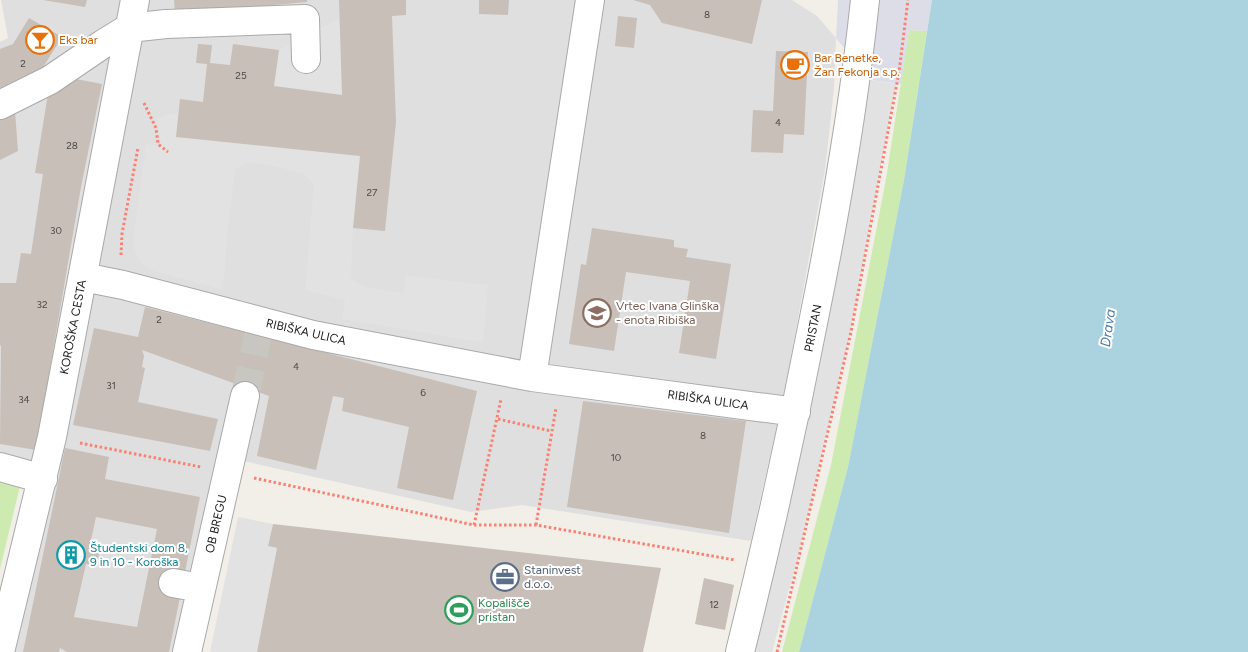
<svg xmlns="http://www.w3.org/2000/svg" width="1248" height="652" font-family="Figtree,sans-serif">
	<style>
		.residential { fill: #e0dfdf }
		.grass { fill: #cdebb0 }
		.parking { fill: #e2e2e2 }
		.plaza { fill: #dddde8 }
		.water { fill: #aad3df }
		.building { fill: #c7bfb8; fill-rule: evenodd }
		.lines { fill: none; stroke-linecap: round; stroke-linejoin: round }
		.minor-tunnel { stroke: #c8c6c1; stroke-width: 28; stroke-dasharray: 28 14; stroke-linecap: butt }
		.minor-casing { stroke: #a9a9a9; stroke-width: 30 }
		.path { stroke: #fa8072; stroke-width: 3; stroke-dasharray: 2.5 2.5; stroke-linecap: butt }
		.minor { stroke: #fff; stroke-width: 28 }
		.labels { text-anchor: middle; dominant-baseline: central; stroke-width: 4; stroke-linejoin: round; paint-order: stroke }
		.number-label { font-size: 10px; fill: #4b4948 }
		.food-label { font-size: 12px; fill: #c56008; stroke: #fff; text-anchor: start }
		.education-label { font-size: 12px; fill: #785e54; stroke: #fff; text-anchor: start }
		.street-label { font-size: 12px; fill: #222; stroke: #fff }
		.culture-label { font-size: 12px; fill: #0d838f; stroke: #fff; text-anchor: start }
		.service-label { font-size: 12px; fill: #4e5e75; stroke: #fff; text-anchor: start }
		.leisure-label { font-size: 12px; fill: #27864d; stroke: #fff; text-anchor: start }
		.water-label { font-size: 14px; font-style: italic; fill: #4a7aab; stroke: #fff }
	</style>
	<rect width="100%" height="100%" fill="#f2efe9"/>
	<path class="residential" d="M1,0H792L817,16L836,38L834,89L825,170L786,384L751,541L522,505L471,512L221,456L176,652H13L54,469L0,456V42L8,38Z"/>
	<path class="grass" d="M909,30L927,31L904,180L848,467L799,652H782L831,465L886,179Z
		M0,476L21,482L0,569Z"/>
	<path class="parking" d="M340,18L342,95L274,86L279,50Z
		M870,80L896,84L849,339L799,552L772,652H750L809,413Z
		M180,112L360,156L353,228L351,275L354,281L366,287L404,293L406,275L488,285L483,343L342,319L345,300L305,290L314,185L304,174L270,165L248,163L235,169L228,226L223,290L154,271L142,264L135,252L133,241L146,144L161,146L157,118Z
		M238,517L273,524L268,546L277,548L257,652H210Z"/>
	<path class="plaza" d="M838,0H932L927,31L909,30L901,84L870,80L836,38Z"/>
	<path class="water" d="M932,0H1248V652H799L848,467L904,180Z"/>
	<path class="building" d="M43,0H87L85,7Z
		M174,0H307V2L175,14Z
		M339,0H406V15L392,16L396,122L385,231L353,228L360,156L176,137L180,99L203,102L207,64L196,63L198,44L212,45L210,63L230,65L233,44L279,50L274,86L342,95Z
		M479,0H509L508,15L479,14Z
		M633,0H762L752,44L662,23L650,5Z
		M618,16L637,18L634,48L615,46Z
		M29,18L62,37L37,77L0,92V49L13,44Z
		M776,51L808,52L804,135L784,134L783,153L751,152L753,110L773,111Z
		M76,79L102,84L81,187L36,450L0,444L1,346L0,345V283H16L21,253L31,254L43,174L35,173L49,88Z
		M15,111L18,151L0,160V117Z
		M592,228L674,240V247L688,249L686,257L731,264L716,359L679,353L690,281L626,272L614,351L569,344L581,264L586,265Z
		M145,307L477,391L453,500L397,488L409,427L342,411L344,398L333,396L316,470L257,456L269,396L142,350L144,356L142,367L145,368L138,402L218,419L210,451L73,425L94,328L138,337Z
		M583,401L746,421L729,533L567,507Z
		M65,448L109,457L105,479L200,497L169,652H67L60,648L59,652H23ZM96,517L157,529L137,627L74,617L86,564L97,565L100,547L90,545Z
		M273,524L661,568L643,652H257L277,548L268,546Z
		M704,578L734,585L725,630L695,624Z"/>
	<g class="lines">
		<path class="minor-tunnel" d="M245,396L259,330"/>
		<defs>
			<path id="minor" d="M0,105L50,80L103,44L129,28L166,24L305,19L306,59
				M83,277L123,285L313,335L532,377L796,412
				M532,377L590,0
				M0,467L43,479
				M173,583L201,588
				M0,652L52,437L135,0
				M187,652L245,396
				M740,652C768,540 793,427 815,313C836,209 854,105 865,0"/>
		</defs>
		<use href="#minor" class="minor-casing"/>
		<path class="path" d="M884,70L899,72
			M144,103L156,128L158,144L168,152
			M121,255L122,234L138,148
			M498,419L551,431
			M80,443L201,467
			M254,478L474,525H536L735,560
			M474,525L501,399
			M536,525L556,408
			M777,652L851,332L899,72L908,0"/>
		<use href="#minor" class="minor"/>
	</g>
	<defs>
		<symbol id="bar-ring" viewBox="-11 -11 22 22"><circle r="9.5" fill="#fff" stroke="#e8710a" stroke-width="1.5"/><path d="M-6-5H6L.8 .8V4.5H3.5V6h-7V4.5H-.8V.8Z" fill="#e8710a"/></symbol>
		<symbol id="cafe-ring" viewBox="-11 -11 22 22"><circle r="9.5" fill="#fff" stroke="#e8710a" stroke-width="1.5"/><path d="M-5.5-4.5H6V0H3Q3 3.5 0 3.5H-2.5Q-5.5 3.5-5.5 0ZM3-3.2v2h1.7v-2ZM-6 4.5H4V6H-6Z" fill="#e8710a"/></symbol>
		<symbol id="school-ring" viewBox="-11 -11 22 22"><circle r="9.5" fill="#fff" stroke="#8d6e63" stroke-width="1.5"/><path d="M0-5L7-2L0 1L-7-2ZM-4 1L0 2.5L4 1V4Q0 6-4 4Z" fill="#8d6e63"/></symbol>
		<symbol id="building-ring" viewBox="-11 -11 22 22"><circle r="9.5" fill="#fff" stroke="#0f9aa8" stroke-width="1.5"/><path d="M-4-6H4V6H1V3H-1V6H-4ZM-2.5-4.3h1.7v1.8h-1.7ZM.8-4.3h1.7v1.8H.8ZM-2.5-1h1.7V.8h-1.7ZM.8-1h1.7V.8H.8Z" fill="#0f9aa8"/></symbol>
		<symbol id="office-ring" viewBox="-11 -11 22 22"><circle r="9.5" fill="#fff" stroke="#5c6f8a" stroke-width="1.5"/><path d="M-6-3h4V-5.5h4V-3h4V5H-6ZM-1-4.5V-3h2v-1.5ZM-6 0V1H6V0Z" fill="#5c6f8a"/></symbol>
		<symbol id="stadium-ring" viewBox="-11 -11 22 22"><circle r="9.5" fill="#fff" stroke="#2e9e5b" stroke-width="1.5"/><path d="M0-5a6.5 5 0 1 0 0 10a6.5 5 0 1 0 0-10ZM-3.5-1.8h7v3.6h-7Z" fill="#2e9e5b"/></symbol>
	</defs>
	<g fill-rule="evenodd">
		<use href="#bar-ring" x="24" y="24" width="32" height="32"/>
		<use href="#cafe-ring" x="779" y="49" width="32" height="32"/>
		<use href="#school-ring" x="581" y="297" width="32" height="32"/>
		<use href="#building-ring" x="55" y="539" width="32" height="32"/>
		<use href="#office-ring" x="489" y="561" width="32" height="32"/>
		<use href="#stadium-ring" x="443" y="594" width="32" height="32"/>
	</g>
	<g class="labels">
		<g class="number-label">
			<text x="707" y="14">8</text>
			<text x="23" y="63">2</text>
			<text x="241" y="75">25</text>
			<text x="778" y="122">4</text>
			<text x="72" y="145">28</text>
			<text x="372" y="192">27</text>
			<text x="56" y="230">30</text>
			<text x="42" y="304">32</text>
			<text x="159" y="319">2</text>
			<text x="296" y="366">4</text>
			<text x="111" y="385">31</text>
			<text x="423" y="392">6</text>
			<text x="24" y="399">34</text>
			<text x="703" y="435">8</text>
			<text x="616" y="457">10</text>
			<text x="714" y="604">12</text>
		</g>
		<g class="food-label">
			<text x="59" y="40">Eks bar</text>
			<text x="814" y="58">Bar Benetke,<tspan x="814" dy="14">Žan Fekonja s.p.</tspan></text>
		</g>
		<g class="education-label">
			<text x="616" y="306">Vrtec Ivana Glinška<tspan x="616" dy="14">- enota Ribiška</tspan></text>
		</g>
		<g class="street-label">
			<text transform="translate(73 327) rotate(-79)">KOROŠKA CESTA</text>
			<text transform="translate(813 328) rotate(-79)">PRISTAN</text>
			<text transform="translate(306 332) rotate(13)">RIBIŠKA ULICA</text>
			<text transform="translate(708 400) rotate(8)">RIBIŠKA ULICA</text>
			<text transform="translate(216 524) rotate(-77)">OB BREGU</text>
		</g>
		<g class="culture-label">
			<text x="90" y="548">Študentski dom 8,<tspan x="90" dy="14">9 in 10 - Koroška</tspan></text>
		</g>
		<g class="service-label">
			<text x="524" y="570">Staninvest<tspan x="524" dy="14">d.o.o.</tspan></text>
		</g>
		<g class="leisure-label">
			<text x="478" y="603">Kopališče<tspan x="478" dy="14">pristan</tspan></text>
		</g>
		<g class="water-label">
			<text transform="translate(1108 328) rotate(-82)">Drava</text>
		</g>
	</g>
</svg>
